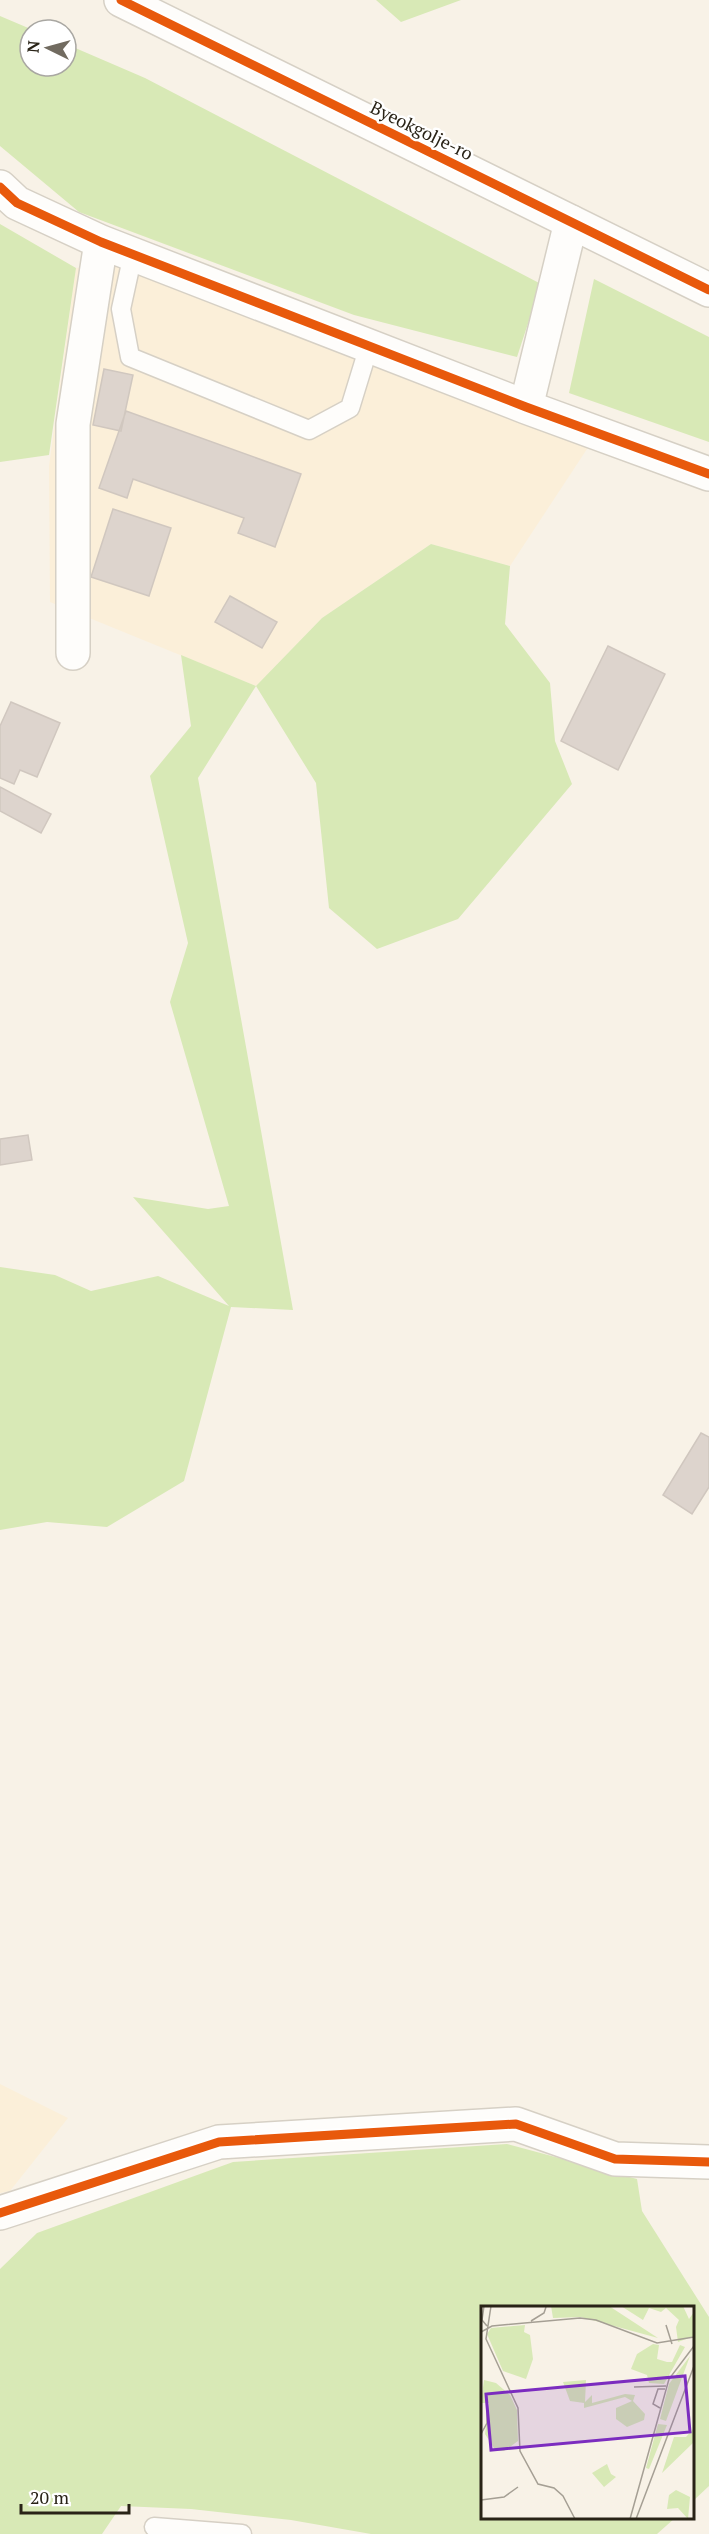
<svg xmlns="http://www.w3.org/2000/svg" width="709" height="2534" font-family="'PT Serif',serif">
	<style>
		.built { fill: #fbefd9 }
		.green { fill: #d8e9b6 }
		.building { fill: #ddd4cd; stroke: #d0c7bf; stroke-width: 1.5 }
		.lines { fill: none; stroke-linecap: round; stroke-linejoin: round }
		.service-casing { stroke: #d6d0c5; stroke-width: 21 }
		.minor-casing { stroke: #d6d0c5; stroke-width: 36 }
		.tertiary-casing { stroke: #d6d0c5; stroke-width: 36 }
		.service { stroke: #fefdfb; stroke-width: 18 }
		.minor { stroke: #fefdfb; stroke-width: 33 }
		.tertiary { stroke: #fefdfb; stroke-width: 33 }
		.cycleway-casing { stroke: #fff; stroke-width: 13 }
		.cycleway { stroke: #e8590c; stroke-width: 9 }
		.labels { text-anchor: middle; dominant-baseline: central; stroke-width: 5; stroke-linejoin: round; paint-order: stroke }
		.street-label { font-size: 18px; fill: #292317; stroke: #fff }
		.inset-road { fill: none; stroke: #a59f94; stroke-width: 1.5 }
		.view { fill: #7b2cbf; fill-opacity: 0.15; stroke: #7b2cbf; stroke-width: 3 }
		.inset-edge { fill: none; stroke: #292317; stroke-width: 3 }
	</style>
	<rect width="100%" height="100%" fill="#f8f2e7"/>
	<path class="built" d="M114,263L589,446L510,566L431,544L322,618L256,686L50,602L49,466L76,268Z
		M0,2084L68,2118L10,2191L0,2193Z"/>
	<path class="green" d="M376,0H461L401,22Z
		M0,16L33,30H30V66H66V44L145,78L541,284L517,357L354,315L79,212L0,146Z
		M0,224L76,268L49,455L0,462Z
		M594,279L709,337V442L569,393Z
		M431,544L510,566L505,624L550,683L555,741L572,784L458,919L377,949L329,908L316,783L256,686L198,778L293,1310L231,1307L184,1481L107,1527L47,1522L0,1530V1267L55,1275L91,1291L158,1276L229,1306L133,1197L208,1209L229,1206L170,1002L188,943L150,776L191,726L181,655L256,686L322,618Z
		M507,2144L637,2179L642,2211L709,2317V2486L693,2501L692,2308H482V2518H675L657,2534H371L291,2520L191,2509L121,2506L102,2534H0V2269L37,2233L233,2162Z"/>
	<path class="building" d="M104,369L133,375L121,431L93,425Z
		M126,411L301,474L275,547L238,533L244,518L133,479L127,498L99,488Z
		M113,509L171,528L149,596L91,577Z
		M230,596L277,622L262,648L215,622Z
		M608,646L665,674L618,770L561,741Z
		M11,702L60,723L37,777L20,770L14,784L0,778V726Z
		M0,787L51,814L41,833L0,811Z
		M28,1135L32,1160L0,1165V1139Z
		M701,1433L709,1437V1487L692,1514L663,1495Z"/>
	<g class="lines">
		<defs>
			<path id="service" d="M133,254L121,309L130,357L309,430L350,408L369,346
				M154,2527L242,2534"/>
			<path id="minor" d="M0,187L17,203L101,242L526,407L709,474
				M526,407L571,222
				M73,653V424L101,242
				M0,2213L219,2142L516,2124L615,2159L709,2162"/>
			<path id="tertiary" d="M121,0L709,290"/>
		</defs>
		<use href="#service" class="service-casing"/>
		<use href="#minor" class="minor-casing"/>
		<use href="#tertiary" class="tertiary-casing"/>
		<use href="#service" class="service"/>
		<use href="#minor" class="minor"/>
		<use href="#tertiary" class="tertiary"/>
		<defs>
			<path id="cycleway" d="M121,0L709,290
				M0,187L17,203L101,242L526,407L709,474
				M0,2213L219,2142L516,2124L615,2159L709,2162"/>
		</defs>
		<use href="#cycleway" class="cycleway-casing"/>
		<use href="#cycleway" class="cycleway"/>
	</g>
	<g class="labels">
		<g class="street-label">
			<text transform="translate(422 130) rotate(26)">Byeokgolje-ro</text>
		</g>
	</g>
	<g transform="translate(481 2306)">
		<rect width="213" height="213" fill="#f8f2e7"/>
		<path d="M70,0H128L177,32L100,11L72,12ZM140,0H202L208,13L213,6V30L197,36L195,21L198,14L185,2L180,6L168,2L162,14ZM44,19L43,26L49,29L52,53L45,73L22,65L6,28L10,22ZM172,38L178,39L176,53L186,56H191L199,39L204,41L183,78L168,77L166,69L150,63L156,48ZM209,50L185,115L179,113L188,78ZM3,74L15,77L29,89L36,104L37,135L23,145H15L4,128L8,97H0ZM105,74L104,96L111,89V97L144,88L154,89L152,95L164,108L163,114L146,121L135,113V102L151,95L144,91L103,102V97L89,95L82,76ZM177,118L186,119L168,163L165,162ZM213,122V136L181,167L193,131H205ZM126,158L130,168L135,171L123,181L111,167ZM195,184L209,191L207,213L197,202L186,203L188,189Z" fill="#d8e9b6"/>
		<path class="inset-road" d="M3,0L1,14L6,20M10,0L5,33L37,102L39,145L57,178L73,182L82,190L94,213M50,15L63,7L65,1M185,19L191,38M0,26L11,20L99,12L115,14L176,37L213,31M153,81L185,80M179,102L172,98L177,83H184M0,128L6,117V100M0,194L23,191L37,181M149,213L188,73L213,40M155,213L213,60"/>
		<path class="view" d="M204,70L209,126L10,144L5,88Z"/>
		<rect width="213" height="213" class="inset-edge"/>
	</g>
	<g transform="translate(48 48) rotate(275)"><circle r="28" fill="#ffffff" stroke="#a9a7a2" stroke-width="1.5"/>
	<path d="M0-4.5L10 22L0 15L-10 22Z" fill="#716b60"/>
	<text y="-9" font-size="16" font-weight="bold" text-anchor="middle" fill="#292317">N</text>
	</g>
	<path d="M21 2504v9h108v-9" fill="none" stroke="#292317" stroke-width="3"/>
	<text x="30" y="2504" font-size="18" fill="#292317" stroke="#ffffff" stroke-width="4.5" paint-order="stroke">20 m</text>
</svg>
